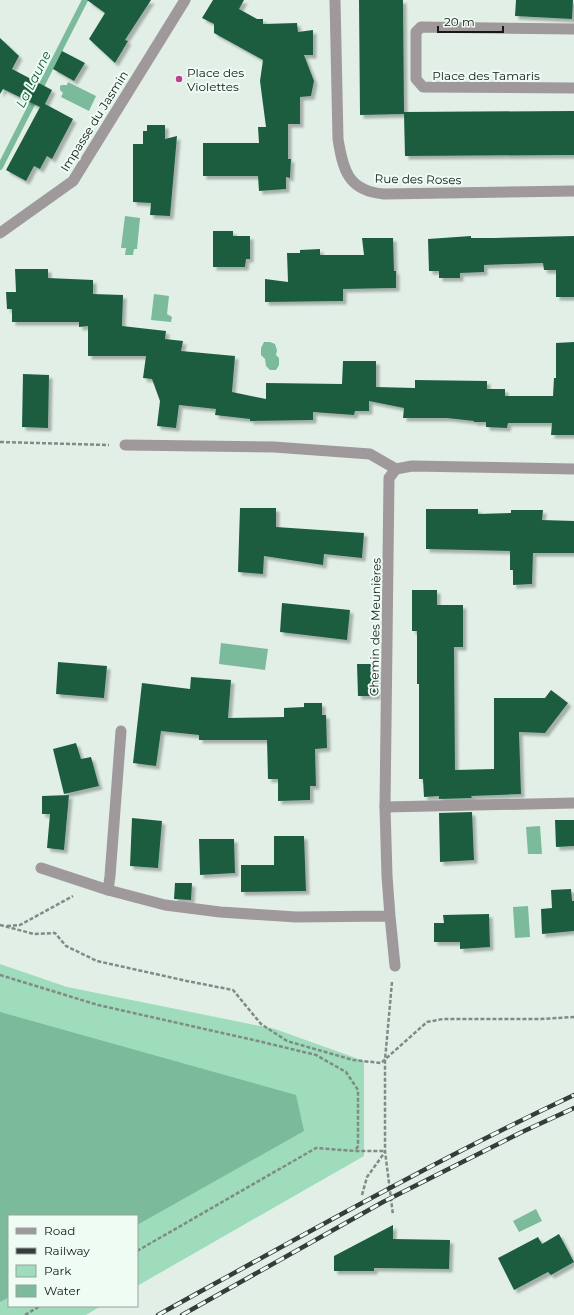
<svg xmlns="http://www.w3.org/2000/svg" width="574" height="1315" font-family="Montserrat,sans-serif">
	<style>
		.green { fill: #9edcbb }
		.water { fill: #7bba9a }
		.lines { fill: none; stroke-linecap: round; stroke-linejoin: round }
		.stream { stroke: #7bba9a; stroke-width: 6 }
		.building { fill: #1d5d41; filter: url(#shadow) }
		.path { stroke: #818b86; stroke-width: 2.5; stroke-dasharray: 4 2; stroke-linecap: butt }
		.service { stroke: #9f999c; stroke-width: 11 }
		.minor { stroke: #9f999c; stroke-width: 11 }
		.rail-casing { stroke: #363c39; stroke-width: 4.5 }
		.rail { stroke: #eefcf4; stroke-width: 3; stroke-dasharray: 9; stroke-linecap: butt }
		.poi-dot { fill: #be4190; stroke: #eefcf4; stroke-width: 1.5 }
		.labels { text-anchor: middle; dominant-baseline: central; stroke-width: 4; stroke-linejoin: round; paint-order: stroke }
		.poi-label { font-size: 12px; fill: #141816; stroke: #eefcf4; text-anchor: start }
		.street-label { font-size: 12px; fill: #141816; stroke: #eefcf4 }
		.water-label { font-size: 13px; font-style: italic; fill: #156042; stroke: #eefcf4 }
	</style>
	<defs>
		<filter id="shadow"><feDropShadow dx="3.5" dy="3.5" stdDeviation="1" flood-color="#0004"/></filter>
	</defs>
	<rect width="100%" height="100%" fill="#e1efe7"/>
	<path class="green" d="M0,964L67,987L275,1029L364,1061V1156L137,1286V1216H9V1306H101L86,1315H0Z"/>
	<path class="water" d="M68,82L96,96L89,111L61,97L63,93L60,90V86L62,85H67Z
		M125,216L140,218L137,249H134L133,255H125L126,248H121Z
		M154,294L169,296L167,314L172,317L171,322L151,320Z
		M264,342H270L275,344L277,350L276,355L279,358V365L276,370H270L266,366L265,359L261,355V348Z
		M221,643L268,649L265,670L219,664Z
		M540,826L542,854H528L526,827Z
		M528,906L530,937L515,938L513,907Z
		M0,1012L296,1095L304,1131L137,1225V1216H9V1297L0,1302Z
		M536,1209L542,1221L519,1232L513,1221Z"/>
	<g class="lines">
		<path class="stream" d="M0,167L85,0"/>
	</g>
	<path class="building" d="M87,0H151L125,40L128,41L115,63L89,39L105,13Z
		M213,0H244L239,9L257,19H263V24L297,23L298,32L313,30V55H304L314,81L311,96L300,97V124H288V159H291L290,178L286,177V189L259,191L258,176H203V143H259L258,127H266L260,81L263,60L214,33V24L202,18Z
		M359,0H403L404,112L574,111V155L405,156L404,114L360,115Z
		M516,0H573L572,19L515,16Z
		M0,38L19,56L12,69L52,90L45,104L73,119L52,159L47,156L40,169L34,166L26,181L6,170L40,107L3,89L0,94Z
		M62,51L85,63L74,81L53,69Z
		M147,125H165V139L177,136L170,216L150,215L151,203L133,202V144H143V131H147Z
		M213,231H233V236H250V259H246L245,267H213Z
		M471,236V238H495L574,236V297H556V270H544L543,263L484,265V272L460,273V278H439V271H429L428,239Z
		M362,238H393L394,271H396V288L343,289V301L265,302V279L288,282L287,253H300V250L320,249V255H364Z
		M15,269H48V278L93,280V294L123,295L122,326L166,331L165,339L183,341L181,351L235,356L232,392L266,399V383L342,384L343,361H376V387L415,388V380L487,381V389H505V396H553L554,378H556V343L574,342V435H551L552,423H508L507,428L486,427V422H474V421L447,418H403L404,408L369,401V411H355L354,415L313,412V420L250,421V419L215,415L216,409L179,405L176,428L157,426L160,401L152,379L143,378L146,356H88V326L79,327V322H12V309H7L6,292H16Z
		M23,374L49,375L48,428L22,427Z
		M240,508H276V527L364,533L362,558L324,554L323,565L264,556L263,574L238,572Z
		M426,509H478V514L511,513V510H543L542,520L574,521V553H533L532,584L513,585V570H510V551L426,549Z
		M412,590H437V605H463V647H454L455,770L494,769V698H545L551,690L568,703L545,733L519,732L521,794L471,796L472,798L439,799V796L424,797L423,779H419V684H417V631H412Z
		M282,603L350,610L347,640L280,632Z
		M58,662L107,666L104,698L56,694Z
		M357,664H377V696H358Z
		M191,677L231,680L228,718L284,717V708L304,707V703H322V715H326L327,748L315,749L316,786H310V800L278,801V779H268L267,740H199V735L161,731L156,766L133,763L142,683L190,689Z
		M76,743L81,759L91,757L99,786L64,794L53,749Z
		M69,795L64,850L47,848L50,814H42V796Z
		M472,812L474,860L440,862L439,813Z
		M132,818L162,821L158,868L130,866Z
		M555,820H574V846L556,847Z
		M274,836H304L306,891L241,892V865H274Z
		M199,839H234L235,873L200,875Z
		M175,883H192L191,900L174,899Z
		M571,889L572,901H574V931L542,934L541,909L552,908L551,890Z
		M489,914L490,947L460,949V942H434V923H444L443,915Z
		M393,1225V1239L450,1240L449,1269L374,1268V1271H334V1256Z
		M559,1234L574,1262L551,1275L548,1272L514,1290L498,1258L538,1237L542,1244Z"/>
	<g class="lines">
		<path class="path" d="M0,442L109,445
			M0,925L34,934L55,933L66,946L97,961L187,981L233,990L261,1024L287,1041L353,1060L381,1063L427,1022L443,1019H541L574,1017
			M7,926L20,925L73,896
			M0,975L98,1005L258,1041L316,1055L346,1072L358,1090V1146L355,1151
			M392,982L385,1060V1151L393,1215
			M362,1195L367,1177L385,1152
			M137,1251L316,1148L355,1151H385
			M25,1315L40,1306"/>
		<path class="service" d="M574,29L421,27L416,32V79L423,87L574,88
			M125,445L274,447L370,454L396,469
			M385,807L574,803
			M108,890L110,876L121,731"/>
		<path class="minor" d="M335,0L338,139C343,170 348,191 384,194L574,191
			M0,233L73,181L185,0
			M41,868L108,890L165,905L220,912L296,917L390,916
			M395,966L390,916L387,876L385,807L389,478L396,469L412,466L574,469"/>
		<defs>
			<path id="rail" d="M158,1315C296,1239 432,1162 574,1095
				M182,1315L383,1202L522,1132L574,1108"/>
		</defs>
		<use href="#rail" class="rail-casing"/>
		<use href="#rail" class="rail"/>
	</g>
	<circle class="poi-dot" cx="179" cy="79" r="4"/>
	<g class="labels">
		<g class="poi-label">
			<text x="187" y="72">Place des<tspan x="187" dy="14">Violettes</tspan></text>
		</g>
		<g class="street-label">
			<text x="486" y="75">Place des Tamaris</text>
			<text transform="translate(94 121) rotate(-58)">Impasse du Jasmin</text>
			<text transform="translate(418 179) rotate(1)">Rue des Roses</text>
			<text transform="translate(375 627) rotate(-89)">Chemin des Meunières</text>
		</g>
		<g class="water-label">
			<text transform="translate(33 79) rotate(-63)">La Laune</text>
		</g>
	</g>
	<rect x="8" y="1215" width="130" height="92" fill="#eefcf4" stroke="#97a19b"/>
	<rect x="16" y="1228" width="20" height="6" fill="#9f999c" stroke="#97a19b"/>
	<text x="44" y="1235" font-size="12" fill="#141816">Road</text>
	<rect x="16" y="1248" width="20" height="6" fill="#363c39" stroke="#97a19b"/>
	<text x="44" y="1255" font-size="12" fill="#141816">Railway</text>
	<rect x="16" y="1265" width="20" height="12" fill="#9edcbb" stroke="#97a19b"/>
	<text x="44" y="1275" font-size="12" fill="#141816">Park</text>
	<rect x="16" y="1285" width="20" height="12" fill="#7bba9a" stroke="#97a19b"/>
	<text x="44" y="1295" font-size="12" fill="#141816">Water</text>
	<path d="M438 26v6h65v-6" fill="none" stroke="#141816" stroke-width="2"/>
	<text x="444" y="26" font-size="12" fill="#141816" stroke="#eefcf4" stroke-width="3" paint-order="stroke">20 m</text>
</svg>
